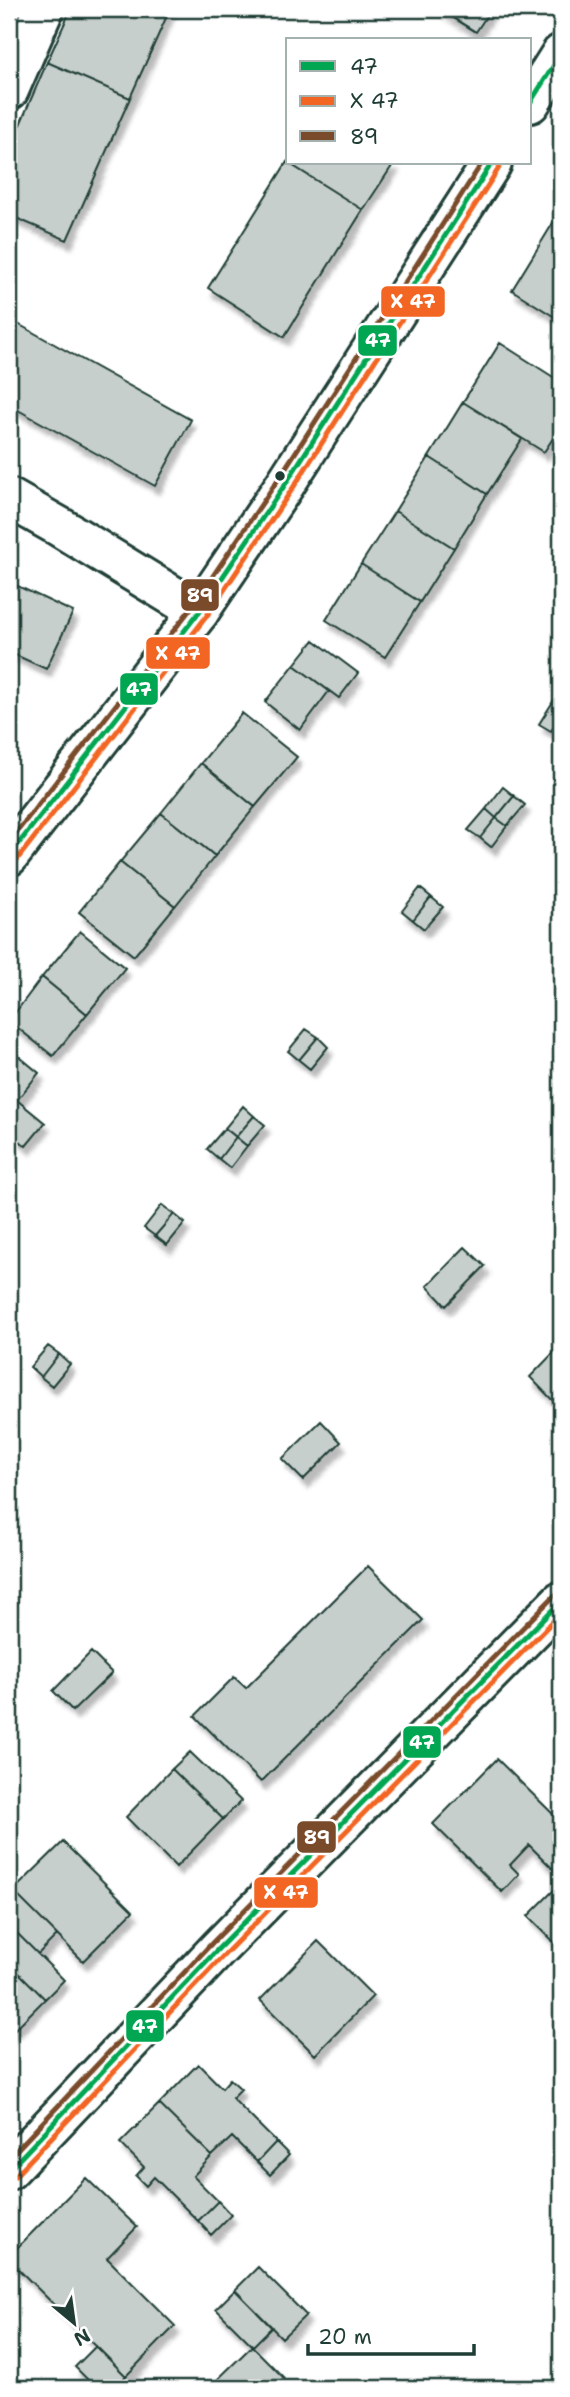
<svg xmlns="http://www.w3.org/2000/svg" width="570" height="2397" font-family="'Shantell Sans',sans-serif">
	<style>
		.building { fill: #c7cfcc; stroke: #1f3d34; stroke-width: 2; filter: url(#shadow) }
		.lines { fill: none; stroke-linecap: round; stroke-linejoin: round }
		.minor-casing { stroke: #1f3d34; stroke-width: 44 }
		.major-casing { stroke: #1f3d34; stroke-width: 44 }
		.minor { stroke: #fff; stroke-width: 38 }
		.major { stroke: #fff; stroke-width: 38 }
		.bus-1-casing { stroke: #fff; stroke-width: 10 }
		.bus-2-casing { stroke: #fff; stroke-width: 10 }
		.bus-3-casing { stroke: #fff; stroke-width: 10 }
		.bus-1 { stroke: #00a651; stroke-width: 5 }
		.bus-2 { stroke: #f26522; stroke-width: 5 }
		.bus-3 { stroke: #7a4b2a; stroke-width: 5 }
		.bus-dot { fill: #1f3d34; stroke: #fff; stroke-width: 2.5 }
		.line-badge { stroke: #fff; stroke-width: 2.5 }
		.badge-label { font-size: 19px; text-anchor: middle; font-weight: bold; fill: #fff }
	</style>
	<defs>
		<filter id="shadow"><feDropShadow dx="4.5" dy="8" stdDeviation="2" flood-color="#0004"/></filter>
	</defs>
	<rect width="100%" height="100%" fill="#fff"/>
	<filter id="ink" filterUnits="userSpaceOnUse"><feTurbulence type="fractalNoise" baseFrequency=".0143" numOctaves="2"/><feDisplacementMap in="SourceGraphic" scale="14" xChannelSelector="R" yChannelSelector="G"/><feConvolveMatrix kernelMatrix="1 2 1 2 8 2 1 2 1" color-interpolation-filters="sRGB"/></filter>
	<g filter="url(#ink)">
		<path class="building" d="M71,9H170L130,98L47,62Z
			M439,9H491L476,32Z
			M47,62L130,98L67,240L9,215V150Z
			M288,161V163H394L363,210L287,162Z
			M287,162L363,210L284,337L208,288Z
			M561,210V321L512,290Z
			M9,319L191,420L155,486L9,405Z
			M500,343L561,382V426L544,452L463,402Z
			M463,402L522,439L487,494L429,457Z
			M429,457L487,494L454,548L395,511Z
			M395,511L454,548L420,602L361,564Z
			M361,564L420,602L385,657L326,620Z
			M9,582L73,612L46,669L9,652Z
			M314,640L358,673L339,698L294,665Z
			M294,665L329,691L300,730L265,702Z
			M554,700L561,704V716L551,731L539,724Z
			M242,713L297,757L255,807L201,763Z
			M201,763L255,807L215,856L161,813Z
			M503,787L514,796L496,818L486,809Z
			M514,796L525,805L507,826L496,818Z
			M486,809L496,818L480,838L468,830Z
			M161,813L215,856L175,906L120,862Z
			M496,818L507,826L491,847L480,838Z
			M120,862L175,906L134,956L79,912Z
			M420,888L431,897L413,920L402,911Z
			M431,897L443,907L424,929L413,920Z
			M80,931L125,968L87,1014L42,977Z
			M42,977L87,1014L53,1056L9,1021Z
			M306,1029L318,1037L299,1060L288,1051Z
			M318,1037L328,1047L310,1069L299,1060Z
			M9,1048L39,1073L17,1100L45,1123L26,1146L9,1132Z
			M243,1106L254,1116L236,1137L225,1128Z
			M254,1116L265,1125L247,1146L236,1137Z
			M225,1128L236,1137L219,1159L207,1149Z
			M236,1137L247,1146L230,1168L219,1159Z
			M162,1205L174,1214L155,1236L144,1228Z
			M174,1214L185,1223L167,1245L155,1236Z
			M465,1247L485,1266L446,1306L427,1286Z
			M561,1345V1409L530,1377Z
			M48,1346L59,1354L41,1377L30,1367Z
			M59,1354L70,1364L52,1386L41,1377Z
			M321,1421L341,1442L303,1480L282,1459Z
			M368,1566L423,1620L261,1782L195,1716L234,1677L246,1688Z
			M91,1652L112,1673L73,1711L53,1691Z
			M190,1752L241,1801L223,1819L172,1769Z
			M497,1759L561,1822V1877L529,1845L510,1865L519,1874L502,1892L433,1824Z
			M172,1769L223,1819L176,1867L126,1817Z
			M63,1842L133,1911L83,1961L13,1891Z
			M561,1883V1949L528,1916Z
			M13,1891L57,1935L38,1954L9,1925V1896Z
			M16,1932L64,1980L45,1999L9,1963V1939Z
			M318,1941L373,1996L315,2055L260,2000Z
			M9,1963L45,1999L9,2035Z
			M198,2064L222,2088L230,2079L241,2089L232,2098L276,2142L257,2162L232,2137L212,2156L159,2104Z
			M159,2104L212,2156L193,2176L218,2201L198,2221L154,2177L146,2186L136,2176L144,2167L120,2143Z
			M276,2142L289,2155L270,2175L257,2162Z
			M86,2178L137,2227L107,2258L175,2326L126,2376L9,2260V2256Z
			M218,2201L231,2215L211,2235L198,2221Z
			M258,2267L306,2315L282,2338L235,2290Z
			M235,2290L272,2327L253,2346L216,2309Z
			M96,2346L126,2376L114,2388H96L75,2367Z
			M252,2346L284,2378L274,2388H227L218,2379Z"/>
		<g class="lines">
			<defs>
				<path id="minor" d="M9,90L44,9
					M9,498L60,527L199,612
					M9,2170L219,1948L561,1601"/>
				<path id="major" d="M530,103L561,54
					M9,856L199,612L284,486L492,163"/>
			</defs>
			<use href="#minor" class="minor-casing"/>
			<use href="#major" class="major-casing"/>
			<use href="#minor" class="minor"/>
			<use href="#major" class="major"/>
			<defs>
				<path id="bus-1" d="M530,103L561,54
					M9,856L199,612L284,486L492,163
					M9,2170L219,1948L561,1601"/>
				<path id="bus-2" d="M16,861L206,617L291,491L499,168
					M15,2176L225,1954L561,1613"/>
				<path id="bus-3" d="M9,842L192,607L277,481L482,163
					M9,2158L213,1942L555,1595"/>
			</defs>
			<use href="#bus-1" class="bus-1-casing"/>
			<use href="#bus-2" class="bus-2-casing"/>
			<use href="#bus-3" class="bus-3-casing"/>
			<use href="#bus-1" class="bus-1"/>
			<use href="#bus-2" class="bus-2"/>
			<use href="#bus-3" class="bus-3"/>
		</g>
	</g>
	<circle class="bus-dot" cx="280" cy="476" r="6"/>
	<g class="line-badge">
		<rect x="380" y="285" width="66" height="33" rx="7" fill="#f26522"/>
		<rect x="357" y="324" width="41" height="33" rx="7" fill="#00a651"/>
		<rect x="180" y="578" width="40" height="34" rx="7" fill="#7a4b2a"/>
		<rect x="145" y="636" width="66" height="34" rx="7" fill="#f26522"/>
		<rect x="119" y="672" width="40" height="34" rx="7" fill="#00a651"/>
		<rect x="402" y="1725" width="40" height="34" rx="7" fill="#00a651"/>
		<rect x="296" y="1820" width="41" height="34" rx="7" fill="#7a4b2a"/>
		<rect x="253" y="1876" width="66" height="33" rx="7" fill="#f26522"/>
		<rect x="125" y="2009" width="40" height="34" rx="7" fill="#00a651"/>
	</g>
	<g class="badge-label">
		<text x="413" y="308">X 47</text>
		<text x="378" y="347">47</text>
		<text x="200" y="602">89</text>
		<text x="178" y="660">X 47</text>
		<text x="139" y="696">47</text>
		<text x="422" y="1749">47</text>
		<text x="317" y="1844">89</text>
		<text x="286" y="1899">X 47</text>
		<text x="145" y="2033">47</text>
	</g>
	<rect width="570" height="2397" fill="none" stroke="#fff" stroke-width="35"/>
	<rect x="18" y="18" width="535" height="2362" fill="none" stroke="#1f3d34" stroke-width="2.5" filter="url(#ink)"/>
	<rect x="286" y="38" width="245" height="126" fill="#ffffff" stroke="#a5b1ae" stroke-width="2"/>
	<rect x="300" y="61" width="35" height="10" fill="#00a651" stroke="#a5b1ae" stroke-width="2"/>
	<text x="350" y="74" font-size="21" fill="#1f3d34">47</text>
	<rect x="300" y="96" width="35" height="10" fill="#f26522" stroke="#a5b1ae" stroke-width="2"/>
	<text x="350" y="108" font-size="21" fill="#1f3d34">X 47</text>
	<rect x="300" y="131" width="35" height="10" fill="#7a4b2a" stroke="#a5b1ae" stroke-width="2"/>
	<text x="350" y="144" font-size="21" fill="#1f3d34">89</text>
	<g transform="translate(74 2323) rotate(151)" stroke="#ffffff" stroke-width="5" paint-order="stroke">
	<path d="M0-5L12 26L0 18L-12 26Z" fill="#1f3d34"/>
	<text y="-10" font-size="19" font-weight="bold" text-anchor="middle" fill="#1f3d34">N</text>
	</g>
	<path d="M308 2344v10h166v-10" fill="none" stroke="#1f3d34" stroke-width="3.5"/>
	<text x="318" y="2344" font-size="21" fill="#1f3d34" stroke="#ffffff" stroke-width="5" paint-order="stroke">20 m</text>
</svg>
